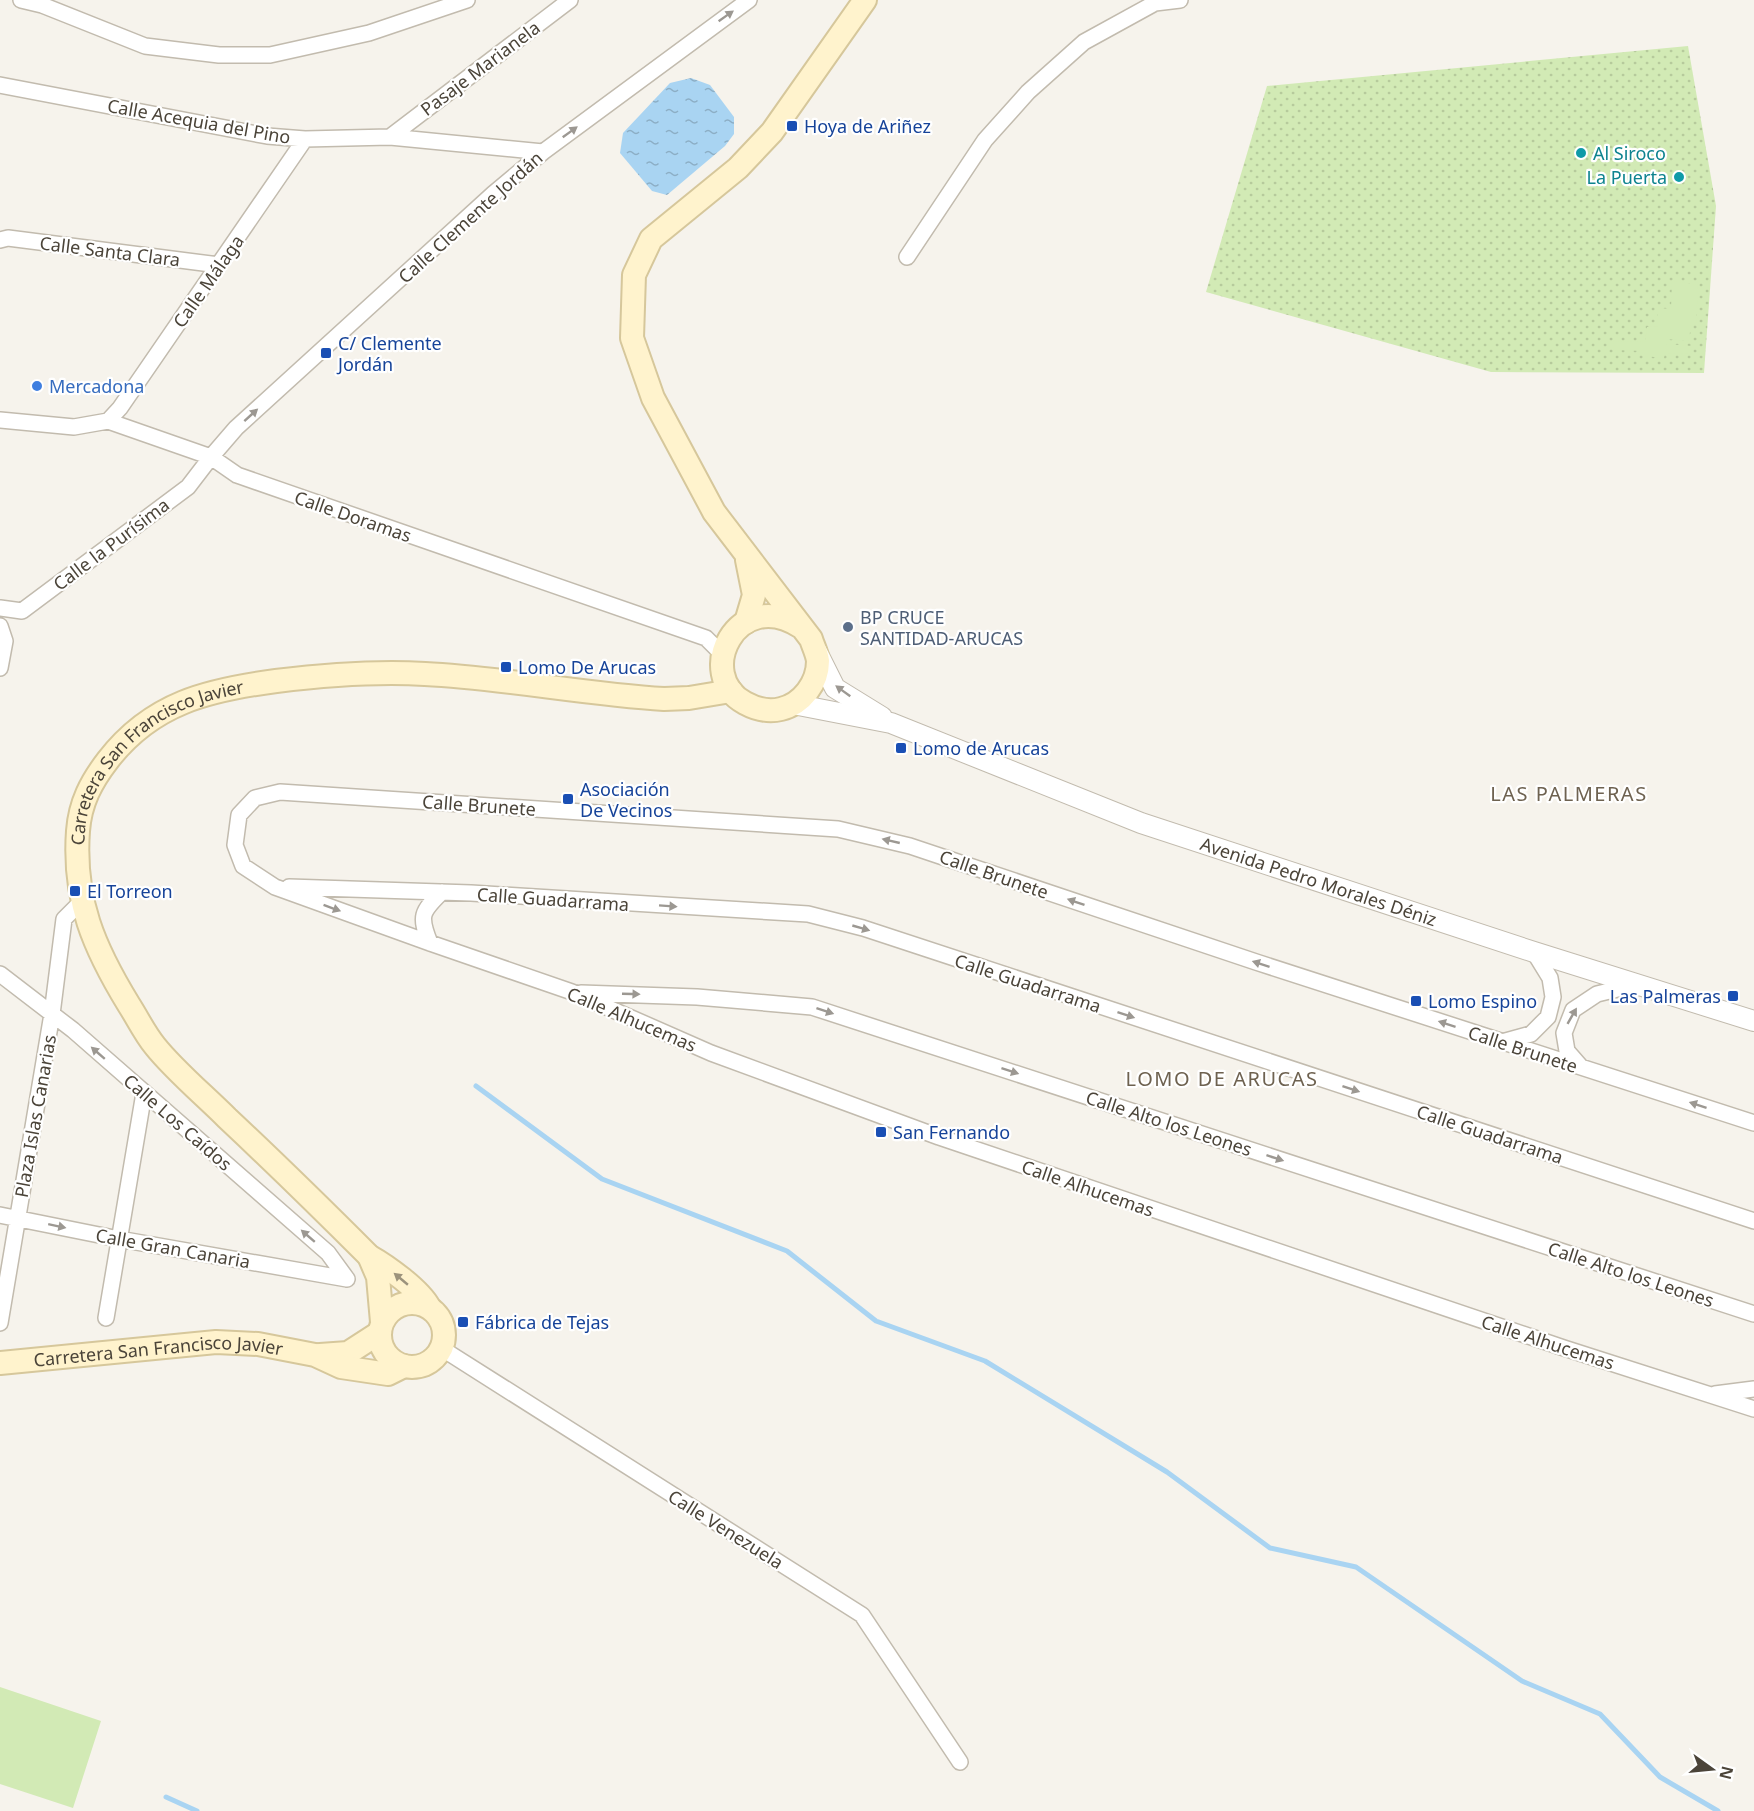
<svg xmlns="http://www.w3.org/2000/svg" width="1754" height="1811" font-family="'Noto Sans',sans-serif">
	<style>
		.green { fill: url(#green-dots) }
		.pitch { fill: #d2eab5 }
		.water { fill: url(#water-ripples) }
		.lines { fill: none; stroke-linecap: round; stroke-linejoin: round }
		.stream { stroke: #a9d4f2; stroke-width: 5 }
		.minor-casing { stroke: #c2bbae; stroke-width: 18 }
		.tertiary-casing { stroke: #c2bbae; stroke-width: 22 }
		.secondary-casing { stroke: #d6c79b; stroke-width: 26 }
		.minor { stroke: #fff; stroke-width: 15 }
		.tertiary { stroke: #fff; stroke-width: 20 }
		.secondary { stroke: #fff3cd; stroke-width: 22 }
		.oneway { fill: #9c9892 }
		.oneway2 { fill: #9c937c }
		.transit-dot { fill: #1a4fb4; stroke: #fff; stroke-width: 2 }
		.culture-dot { fill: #0f9aa8; stroke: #fff; stroke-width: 2 }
		.shop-dot { fill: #3f7fe0; stroke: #fff; stroke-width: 2 }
		.service-dot { fill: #5c6f8a; stroke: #fff; stroke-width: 2 }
		.labels { text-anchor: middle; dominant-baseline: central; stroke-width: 4.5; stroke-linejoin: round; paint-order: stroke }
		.street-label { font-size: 18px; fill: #4b4439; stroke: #fff }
		.transit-label { font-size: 18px; fill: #164399; stroke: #fff; text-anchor: start }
		.culture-label { font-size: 18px; fill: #0d838f; stroke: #fff; text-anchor: start }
		.shop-label { font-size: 18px; fill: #366cbe; stroke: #fff; text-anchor: start }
		.service-label { font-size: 18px; fill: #4e5e75; stroke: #fff; text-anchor: start }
		.neighbourhood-label { font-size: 20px; letter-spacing: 1.5px; fill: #6e6250; stroke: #fff }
	</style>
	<defs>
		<pattern id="green-dots" width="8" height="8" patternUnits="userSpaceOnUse" patternTransform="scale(1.5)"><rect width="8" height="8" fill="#d2eab5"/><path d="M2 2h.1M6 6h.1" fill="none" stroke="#b6ca9c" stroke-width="1.8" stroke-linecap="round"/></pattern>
		<pattern id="water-ripples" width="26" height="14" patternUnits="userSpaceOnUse" patternTransform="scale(1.5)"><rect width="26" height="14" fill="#a9d4f2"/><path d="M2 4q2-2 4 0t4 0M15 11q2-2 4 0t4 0" fill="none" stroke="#8caec5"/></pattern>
	</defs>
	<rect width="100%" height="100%" fill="#f6f3ec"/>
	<path class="green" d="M1688,46L1716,206L1704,373L1491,372L1206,292L1267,86Z"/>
	<path class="pitch" d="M1672,281L1698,285L1696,323H1691L1689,341L1666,339V344L1692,346L1691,354L1665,353L1664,358L1644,356V351L1613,350L1614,341L1645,342L1647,327L1658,326V308L1671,309Z
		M0,1687L101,1721L73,1808L0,1784Z"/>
	<path class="water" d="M691,78L710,85L734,117V134L725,146L667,195L652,191L620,153L623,133L670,83Z"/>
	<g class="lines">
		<path class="stream" d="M476,1086L602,1179L787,1251L876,1321L985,1361L1167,1472L1270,1548L1356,1567L1522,1681L1600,1714L1660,1777L1718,1811
			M166,1797L197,1811"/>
		<defs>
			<path id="minor" d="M21,0L42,5L145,46L219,55H270L369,33L467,0
				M0,85L267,136L305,139L390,137L543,152
				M390,137L570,0
				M0,240L8,238L219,265
				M907,257L985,140L1028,92L1084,42L1155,3L1180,0
				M0,420L74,427L108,421L211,457L237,475L706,638L723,655
				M108,421L120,408L305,139
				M0,608L22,611L188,487L211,457L236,428L493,194L543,152L749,0
				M0,626L5,641L0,668
				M289,887L471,893L808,914L863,928L1754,1221
				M430,943C419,916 421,912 442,892
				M0,974L73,1030L328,1253L347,1279
				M581,993L697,997L812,1007L1754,1314
				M1502,1042L1531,1034L1548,1017L1553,997L1550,978L1534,952
				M1581,1067L1567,1051L1564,1033L1573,1010L1597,994L1638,984
				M1754,1123L1256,962L910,846L838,829L280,792L255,798L239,815L235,845L243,866L275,887L430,943L572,992L711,1053L939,1137L1564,1348L1754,1409
				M0,1215L119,1239L347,1279
				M106,1318L144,1093
				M0,1323L52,1014L64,919L83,900
				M441,1348L862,1615L960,1762
				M1715,1394L1754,1389"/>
			<g id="tertiary">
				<path d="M816,650L835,688L882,717"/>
				<path id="s1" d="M793,704L891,723L1141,823L1534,952L1754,1021"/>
			</g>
			<g id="secondary">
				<path d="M746,622L754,595L747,560"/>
				<path d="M801,627C737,585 693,675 745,703C756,709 769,712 781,709C802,704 818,683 818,661C817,653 813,646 811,639L714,512L653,398L632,338L634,275L651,239L738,168L772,132L865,0"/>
				<path d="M369,1256L378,1277L382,1322"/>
				<circle cx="412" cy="1335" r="32"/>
				<path id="s2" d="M429,1307C420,1290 387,1266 369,1256C322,1209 275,1163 227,1118C205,1096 174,1070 155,1046C145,1034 138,1019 129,1005C94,948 73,900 78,831C80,803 91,782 108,760C152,703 208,690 276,681C325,675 375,671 425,674C505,678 584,694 664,699L689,698L731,691"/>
				<path d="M320,1355L348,1353L379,1333"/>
				<path id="s3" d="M0,1363L216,1342L258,1344L315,1355L341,1367L388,1374L404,1366"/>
			</g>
		</defs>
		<use href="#minor" class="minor-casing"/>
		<use href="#tertiary" class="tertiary-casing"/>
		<use href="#secondary" class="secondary-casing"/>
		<use href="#minor" class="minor"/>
		<use href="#tertiary" class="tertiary"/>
		<use href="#secondary" class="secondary"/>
	</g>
	<defs><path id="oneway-solid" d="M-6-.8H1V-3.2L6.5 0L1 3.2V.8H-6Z" transform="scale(1.5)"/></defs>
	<g class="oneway">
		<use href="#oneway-solid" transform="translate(726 16) rotate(-35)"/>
		<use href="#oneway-solid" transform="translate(570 132) rotate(-36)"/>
		<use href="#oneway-solid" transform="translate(251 415) rotate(-42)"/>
		<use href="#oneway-solid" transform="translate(843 691) rotate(-144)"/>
		<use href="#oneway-solid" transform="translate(891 841) rotate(-167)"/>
		<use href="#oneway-solid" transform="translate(1076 902) rotate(-161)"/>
		<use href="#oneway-solid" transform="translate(668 906) rotate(4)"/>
		<use href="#oneway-solid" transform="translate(332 908) rotate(20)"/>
		<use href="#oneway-solid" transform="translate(861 928) rotate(16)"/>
		<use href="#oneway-solid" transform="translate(1261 964) rotate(-162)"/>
		<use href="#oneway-solid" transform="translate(631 994) rotate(2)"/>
		<use href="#oneway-solid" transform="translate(825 1011) rotate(18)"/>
		<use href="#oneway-solid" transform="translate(1126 1015) rotate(18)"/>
		<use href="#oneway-solid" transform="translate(1572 1016) rotate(-60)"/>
		<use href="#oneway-solid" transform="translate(1447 1024) rotate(-162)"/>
		<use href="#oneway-solid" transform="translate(98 1053) rotate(-139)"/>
		<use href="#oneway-solid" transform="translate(1010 1071) rotate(18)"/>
		<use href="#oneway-solid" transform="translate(1351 1089) rotate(18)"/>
		<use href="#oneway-solid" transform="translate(1698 1105) rotate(-162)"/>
		<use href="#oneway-solid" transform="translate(1275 1158) rotate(18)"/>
		<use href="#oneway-solid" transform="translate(57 1226) rotate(12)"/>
		<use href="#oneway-solid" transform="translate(308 1236) rotate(-139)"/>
	</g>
	<use class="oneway2" href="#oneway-solid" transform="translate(401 1279) rotate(-140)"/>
	<g class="transit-dot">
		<rect x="786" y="120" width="12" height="12" rx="3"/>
		<rect x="320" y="347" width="12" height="12" rx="3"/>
		<rect x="500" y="661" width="12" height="12" rx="3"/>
		<rect x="895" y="742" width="12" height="12" rx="3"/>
		<rect x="562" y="793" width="12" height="12" rx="3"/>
		<rect x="69" y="885" width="12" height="12" rx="3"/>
		<rect x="1727" y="990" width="12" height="12" rx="3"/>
		<rect x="1410" y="995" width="12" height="12" rx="3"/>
		<rect x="875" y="1126" width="12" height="12" rx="3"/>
		<rect x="457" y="1316" width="12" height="12" rx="3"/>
	</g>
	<g class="culture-dot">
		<circle cx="1581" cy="153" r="6"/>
		<circle cx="1679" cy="177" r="6"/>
	</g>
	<circle class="shop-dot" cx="37" cy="386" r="6"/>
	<circle class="service-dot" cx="848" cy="627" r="6"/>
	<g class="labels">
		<g class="street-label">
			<text transform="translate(480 68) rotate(-37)">Pasaje Marianela</text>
			<text transform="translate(199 121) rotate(10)">Calle Acequia del Pino</text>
			<text transform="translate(470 217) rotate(-42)">Calle Clemente Jordán</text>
			<text transform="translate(110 251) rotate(7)">Calle Santa Clara</text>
			<text transform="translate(208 281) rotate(-55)">Calle Málaga</text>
			<text transform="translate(353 516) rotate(19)">Calle Doramas</text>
			<text transform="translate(111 544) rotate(-37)">Calle la Purísima</text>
			<text stroke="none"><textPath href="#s2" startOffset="724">Carretera San Francisco Javier</textPath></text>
			<text transform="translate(479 805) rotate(4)">Calle Brunete</text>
			<text transform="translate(994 874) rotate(19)">Calle Brunete</text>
			<text stroke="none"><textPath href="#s1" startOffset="556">Avenida Pedro Morales Déniz</textPath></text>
			<text transform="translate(553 899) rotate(4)">Calle Guadarrama</text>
			<text transform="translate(1028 983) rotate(18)">Calle Guadarrama</text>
			<text transform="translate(632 1019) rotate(23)">Calle Alhucemas</text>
			<text transform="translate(1523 1049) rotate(18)">Calle Brunete</text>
			<text transform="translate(35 1116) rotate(-80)">Plaza Islas Canarias</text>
			<text transform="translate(178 1122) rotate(41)">Calle Los Caídos</text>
			<text transform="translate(1169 1123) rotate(18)">Calle Alto los Leones</text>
			<text transform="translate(1490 1134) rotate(18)">Calle Guadarrama</text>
			<text transform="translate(1088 1188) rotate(19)">Calle Alhucemas</text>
			<text transform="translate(173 1248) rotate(10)">Calle Gran Canaria</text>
			<text transform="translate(1631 1274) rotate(18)">Calle Alto los Leones</text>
			<text transform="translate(1548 1342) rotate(18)">Calle Alhucemas</text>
			<text stroke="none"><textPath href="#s3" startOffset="159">Carretera San Francisco Javier</textPath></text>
			<text transform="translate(726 1529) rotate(32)">Calle Venezuela</text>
		</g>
		<g class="transit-label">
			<text x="804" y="126">Hoya de Ariñez</text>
			<text x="338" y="343">C/ Clemente<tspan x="338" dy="21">Jordán</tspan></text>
			<text x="518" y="667">Lomo De Arucas</text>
			<text x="913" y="748">Lomo de Arucas</text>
			<text x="580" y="789">Asociación<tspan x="580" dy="21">De Vecinos</tspan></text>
			<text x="87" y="891">El Torreon</text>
			<text x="1721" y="996" text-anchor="end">Las Palmeras</text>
			<text x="1428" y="1001">Lomo Espino</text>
			<text x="893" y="1132">San Fernando</text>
			<text x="475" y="1322">Fábrica de Tejas</text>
		</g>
		<g class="culture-label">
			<text x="1593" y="153">Al Siroco</text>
			<text x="1667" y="177" text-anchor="end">La Puerta</text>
		</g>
		<g class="shop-label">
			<text x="49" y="386">Mercadona</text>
		</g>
		<g class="service-label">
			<text x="860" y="617">BP CRUCE<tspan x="860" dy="21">SANTIDAD-ARUCAS</tspan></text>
		</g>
		<g class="neighbourhood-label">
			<text x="1569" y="793">LAS PALMERAS</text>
			<text x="1222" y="1078">LOMO DE ARUCAS</text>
		</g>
	</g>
	<g transform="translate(1712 1769) rotate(105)" stroke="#ffffff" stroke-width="4.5" paint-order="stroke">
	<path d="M0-4.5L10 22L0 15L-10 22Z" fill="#4b4439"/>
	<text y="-9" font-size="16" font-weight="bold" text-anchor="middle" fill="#4b4439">N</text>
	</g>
</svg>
